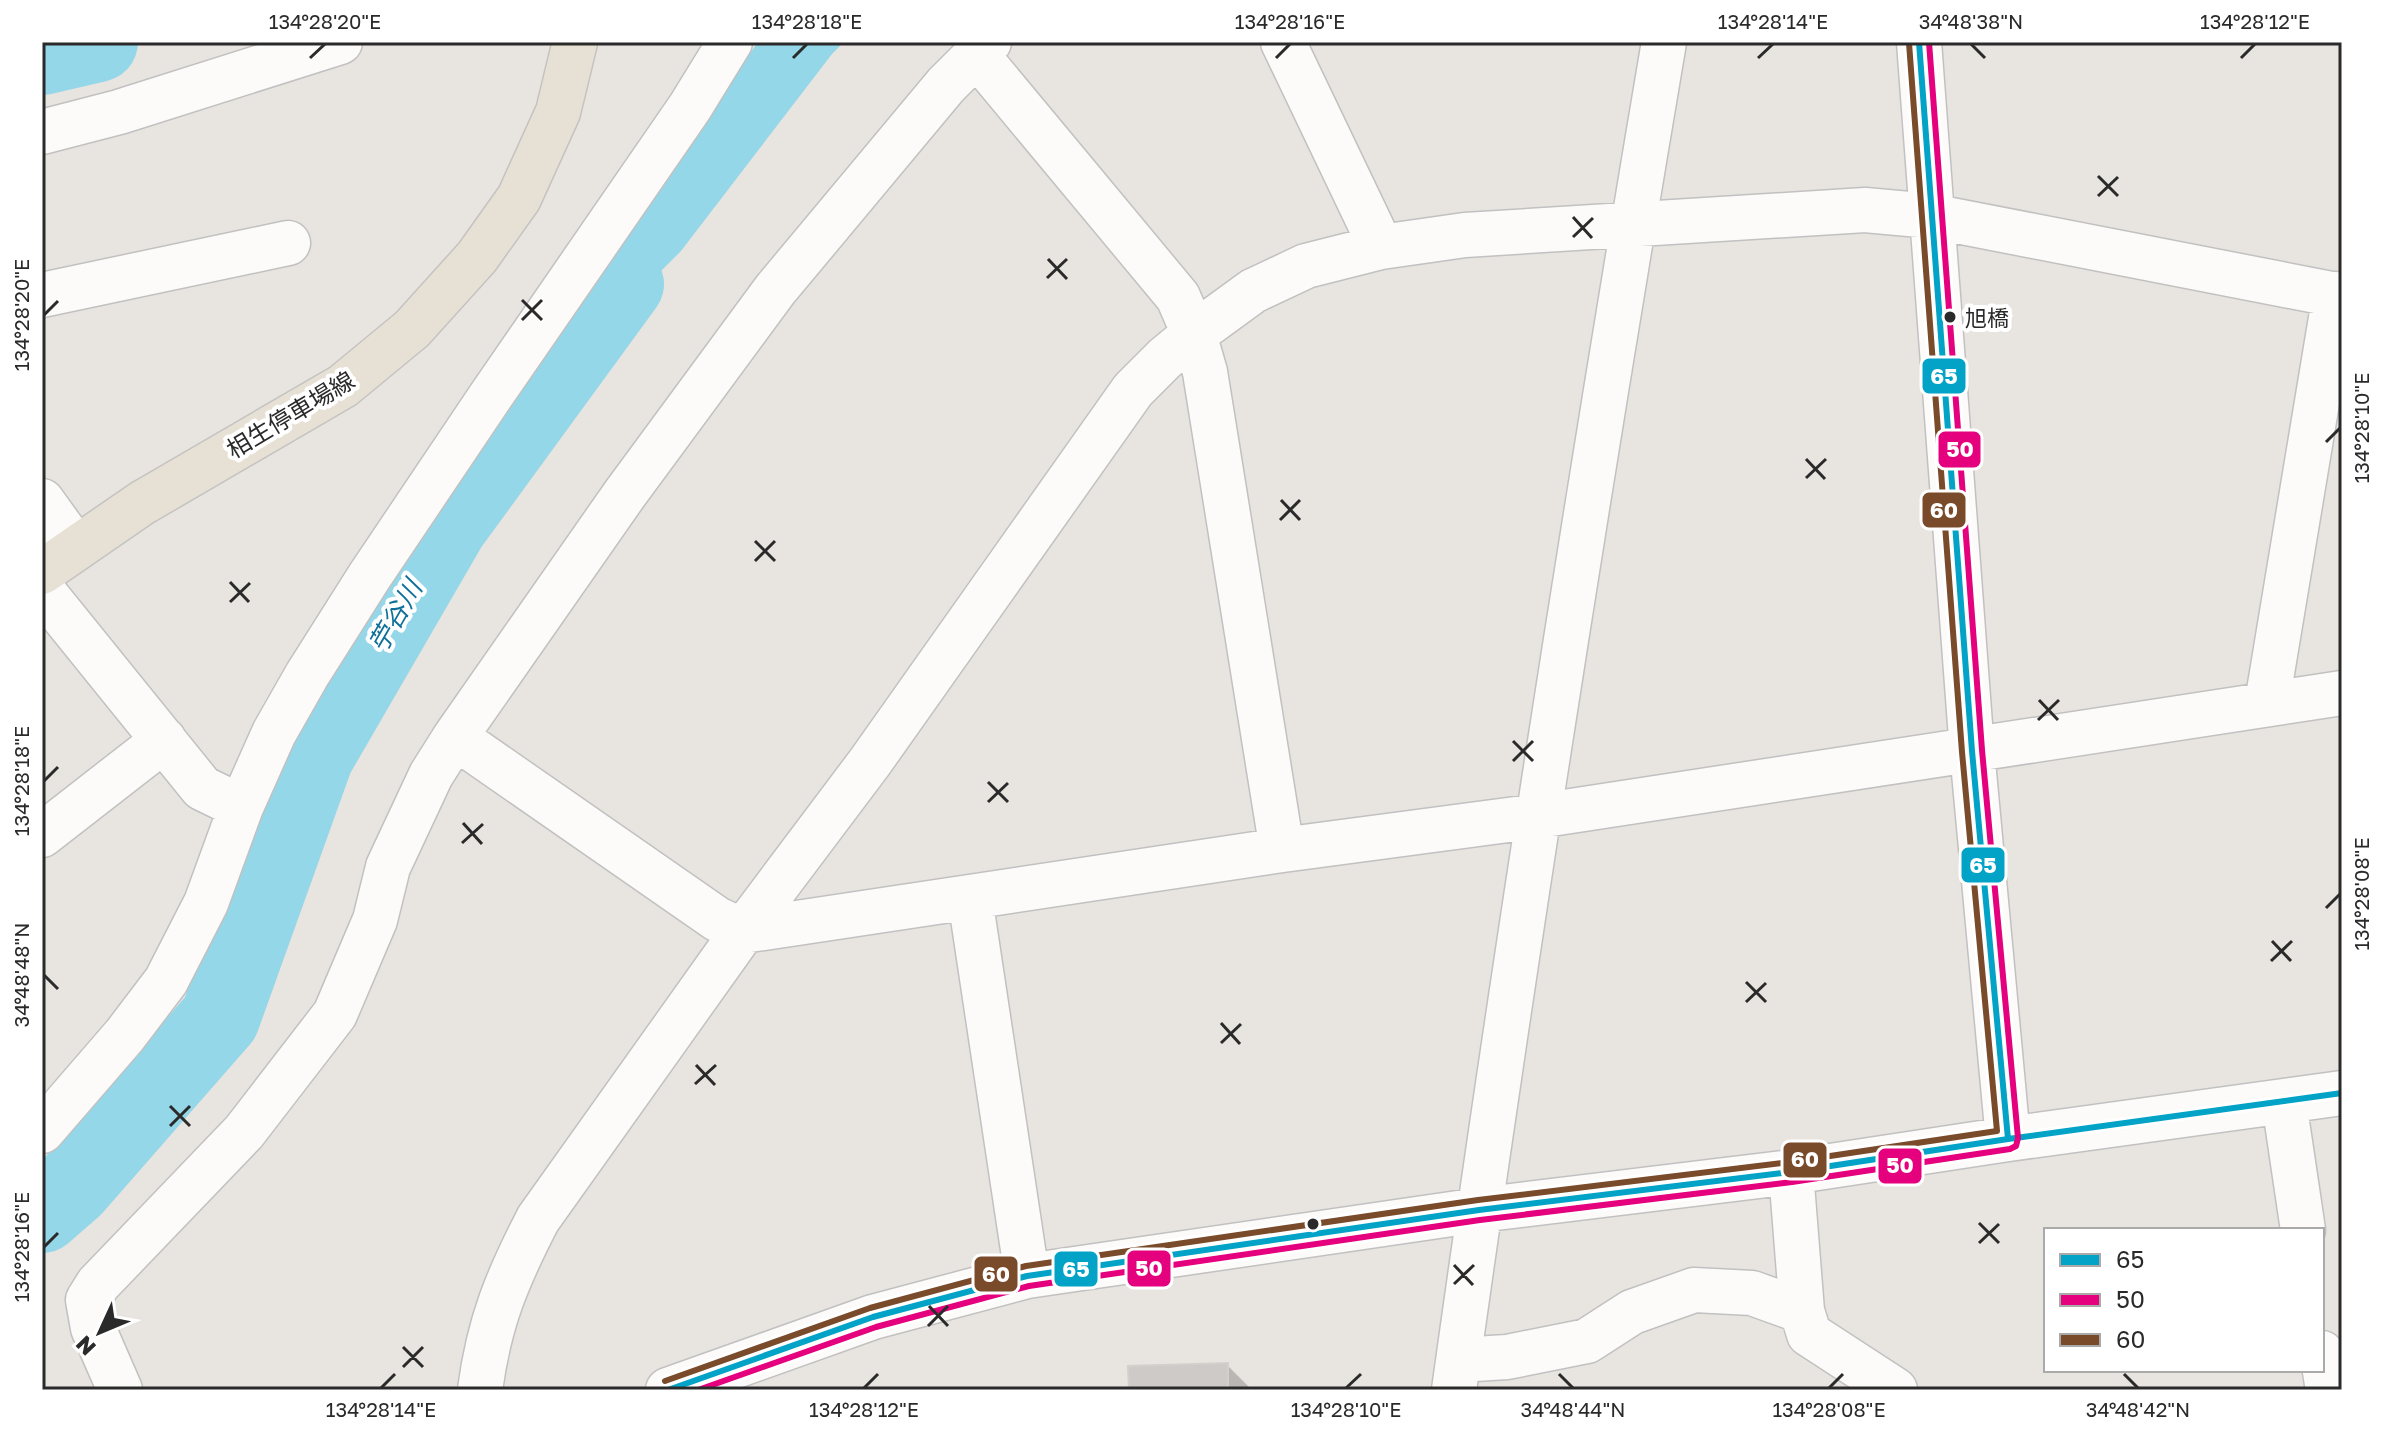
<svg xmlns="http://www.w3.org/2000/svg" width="2384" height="1432" font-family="'Golos Text','Noto Sans JP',sans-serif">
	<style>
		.water { fill: #94d7e9 }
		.shadow { fill: #0003 }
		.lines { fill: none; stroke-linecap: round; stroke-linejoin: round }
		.river { stroke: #94d7e9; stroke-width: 80 }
		.building { fill: #cdcac7; stroke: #d3d0cc; stroke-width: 2 }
		.minor-casing { stroke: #c2c1c1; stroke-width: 47 }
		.major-casing { stroke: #c4c3c1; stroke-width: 47 }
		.minor { stroke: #fcfbfa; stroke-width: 44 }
		.major { stroke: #e6e1d4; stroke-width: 44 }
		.bus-1-casing { stroke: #fff; stroke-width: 12 }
		.bus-2-casing { stroke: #fff; stroke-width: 12 }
		.bus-3-casing { stroke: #fff; stroke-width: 12 }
		.bus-1 { stroke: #02a3c6; stroke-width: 6 }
		.bus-2 { stroke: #e5007d; stroke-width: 6 }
		.bus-3 { stroke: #7a4b2a; stroke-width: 6 }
		.ticks { fill: none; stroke: #2a2a2a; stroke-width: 3 }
		.bus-dot { fill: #2a2a2a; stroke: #fff; stroke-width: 3 }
		.labels { text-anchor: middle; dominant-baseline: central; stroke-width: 8; stroke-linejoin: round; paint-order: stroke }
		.bus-label { font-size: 22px; fill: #2a2a2a; stroke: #fff; text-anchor: start }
		.street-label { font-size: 24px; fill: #2a2a2a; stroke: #fff }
		.water-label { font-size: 26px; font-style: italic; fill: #0f6f99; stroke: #fff }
		.line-badge { stroke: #fff; stroke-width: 3 }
		.badge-label { font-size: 22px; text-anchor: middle; font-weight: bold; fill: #fff }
		.neatline { fill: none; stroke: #2a2a2a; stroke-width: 3 }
		.ticks-label { font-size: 20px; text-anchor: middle; fill: #2a2a2a }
	</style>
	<rect width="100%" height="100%" fill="#e8e4e0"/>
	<path class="water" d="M758,42H844L832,54L681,251L487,445L577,297Z"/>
	<path class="shadow" d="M1227,1365L1252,1390H1131Z"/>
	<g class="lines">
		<path class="river" d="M42,55L98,42
			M42,1213L73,1186L220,1018L314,756L448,525L624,284"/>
	</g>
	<path class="building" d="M1228,1363V1390H1129L1128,1366Z"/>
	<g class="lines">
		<defs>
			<path id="minor" d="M1283,42L1381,247
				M1919,42L1972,751L2008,1139
				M976,54L1178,297L1194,334L1205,372L1282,850
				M42,132L119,112L340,42
				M42,295L288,243
				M42,501L76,548
				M42,590L202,788L241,807
				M2267,703L2335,294
				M455,737L717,919L743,931L1282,850L1538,816L2342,693
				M42,835L164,740
				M970,898L1027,1276
				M2284,1102L2303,1230
				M42,1131L125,1035L166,981L206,903L241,807L274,733L307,675L369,577L490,397L690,107L730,42
				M1791,1172L1802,1311L1809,1334L1895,1390
				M2322,1353L2328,1390
				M1459,1360L1507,1357L1587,1341L1632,1312L1694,1290L1752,1293L1802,1311
				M120,1390L93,1328L88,1300L98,1284L244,1132L335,1014L375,920L388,867L431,775L455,737L624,495L775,290L946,85L989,42
				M480,1390C489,1322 507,1279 538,1219L743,931L870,762L1133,390L1165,358L1194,334L1253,291L1306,266L1381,247L1465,235L1865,210L1931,216L2342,296
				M668,1390L873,1317L1027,1276L1479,1210L1791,1172L2008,1139L2342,1093
				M1454,1390C1517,940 1588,490 1664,42"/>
			<path id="major" d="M42,572L142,503L343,386L412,329L477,257L519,198L558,112L575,42"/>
		</defs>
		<use href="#minor" class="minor-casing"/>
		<use href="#major" class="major-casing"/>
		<use href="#minor" class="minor"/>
		<use href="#major" class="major"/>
		<defs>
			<path id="bus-1" d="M1919,42L1972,751L2008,1139
				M668,1390L873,1317L1027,1276L1479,1210L1791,1172L2008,1139L2342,1093"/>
			<path id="bus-2" d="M698,1390L876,1327L1029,1286L1480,1220L1792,1182L2010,1149L2016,1146L2018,1138L1982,750L1929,42"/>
			<path id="bus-3" d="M665,1381L870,1308L1026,1266L1478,1200L1790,1162L1997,1131L1962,752L1909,43"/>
		</defs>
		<use href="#bus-1" class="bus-1-casing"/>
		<use href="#bus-2" class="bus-2-casing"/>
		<use href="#bus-3" class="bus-3-casing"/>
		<use href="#bus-1" class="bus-1"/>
		<use href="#bus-2" class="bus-2"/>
		<use href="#bus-3" class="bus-3"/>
	</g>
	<path class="ticks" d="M1971,44L1985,58M310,58L325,44M793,58L807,44M1276,58L1290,44M1758,58L1773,44M2241,58L2255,44M2098,176L2118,196M2098,196L2118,177M1573,217L1592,238M1573,237L1593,218M1048,259L1067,279M1047,278L1067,259M522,300L542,320M44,315L58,301M522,320L542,300M2326,442L2340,428M1806,459L1825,479M1806,478L1826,459M1281,500L1300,520M1280,520L1300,500M755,541L775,561M755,561L775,541M230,582L249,602M230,602L250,583M2039,700L2058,720M2038,720L2059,700M1513,741L1533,761M1513,761L1533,741M44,781L58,767M988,782L1008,802M988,802L1008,783M463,823L482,844M462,843L483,824M2326,908L2340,894M2272,941L2291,961M2271,961L2292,941M44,975L58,989M1746,982L1766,1002M1746,1002L1766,983M1221,1023L1240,1044M1221,1043L1241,1024M696,1065L715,1085M695,1084L716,1065M170,1106L190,1126M170,1126L190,1106M1979,1223L1999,1243M1979,1243L1999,1224M44,1247L58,1233M1454,1265L1473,1285M1454,1284L1474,1265M929,1306L948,1326M928,1326L948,1306M403,1347L423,1367M403,1367L423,1347M1559,1374L1573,1388M2124,1374L2138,1388M381,1388L395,1374M864,1388L878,1374M1346,1388L1361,1374M1829,1388L1843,1374"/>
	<g class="bus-dot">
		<circle cx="1950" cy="317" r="7"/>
		<circle cx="1313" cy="1224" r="7"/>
	</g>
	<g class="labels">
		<g class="bus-label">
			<text x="1965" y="317">旭橋</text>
		</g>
		<g class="street-label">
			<text transform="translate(290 414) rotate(-31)">相生停車場線</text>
		</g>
		<g class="water-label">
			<text transform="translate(395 616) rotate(-60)">苧谷川</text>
		</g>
	</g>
	<g class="line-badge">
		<rect x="1921" y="357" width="46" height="38" rx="8" fill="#02a3c6"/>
		<rect x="1937" y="430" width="45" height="39" rx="8" fill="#e5007d"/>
		<rect x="1921" y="491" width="46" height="38" rx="8" fill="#7a4b2a"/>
		<rect x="1960" y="846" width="46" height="38" rx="8" fill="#02a3c6"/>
		<rect x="1782" y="1141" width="46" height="38" rx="8" fill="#7a4b2a"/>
		<rect x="1877" y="1147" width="46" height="38" rx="8" fill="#e5007d"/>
		<rect x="1126" y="1249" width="46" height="39" rx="8" fill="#e5007d"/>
		<rect x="1053" y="1250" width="46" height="38" rx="8" fill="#02a3c6"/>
		<rect x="973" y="1255" width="46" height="38" rx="8" fill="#7a4b2a"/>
	</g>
	<g class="badge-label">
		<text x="1944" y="384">65</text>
		<text x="1960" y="457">50</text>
		<text x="1944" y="518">60</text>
		<text x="1983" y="873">65</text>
		<text x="1805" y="1167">60</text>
		<text x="1900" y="1173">50</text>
		<text x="1149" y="1276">50</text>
		<text x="1076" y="1277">65</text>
		<text x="996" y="1282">60</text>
	</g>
	<rect width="2384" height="1432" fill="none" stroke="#ffffff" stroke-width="88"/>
	<rect x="2044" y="1228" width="280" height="144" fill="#ffffff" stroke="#aaaaaa" stroke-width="2"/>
	<rect x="2060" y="1254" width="40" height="12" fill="#02a3c6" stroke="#aaaaaa" stroke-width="2"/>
	<text x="2116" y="1268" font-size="24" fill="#2a2a2a">65</text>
	<rect x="2060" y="1294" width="40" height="12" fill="#e5007d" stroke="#aaaaaa" stroke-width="2"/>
	<text x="2116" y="1308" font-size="24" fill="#2a2a2a">50</text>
	<rect x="2060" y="1334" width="40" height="12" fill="#7a4b2a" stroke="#aaaaaa" stroke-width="2"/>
	<text x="2116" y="1348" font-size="24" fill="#2a2a2a">60</text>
	<g transform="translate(100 1332) rotate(226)" stroke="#ffffff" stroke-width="6" paint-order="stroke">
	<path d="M0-6L14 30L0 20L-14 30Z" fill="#2a2a2a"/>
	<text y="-12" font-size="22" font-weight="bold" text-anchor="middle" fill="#2a2a2a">N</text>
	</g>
	<rect x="44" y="44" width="2296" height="1344" class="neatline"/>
	<g class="ticks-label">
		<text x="325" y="29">134°28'20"E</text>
		<text x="807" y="29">134°28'18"E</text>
		<text x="1290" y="29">134°28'16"E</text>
		<text x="1773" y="29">134°28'14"E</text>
		<text x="1971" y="29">34°48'38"N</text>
		<text x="2255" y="29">134°28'12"E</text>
		<text transform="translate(22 315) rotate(-90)" y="7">134°28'20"E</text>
		<text transform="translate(2362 428) rotate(-90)" y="7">134°28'10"E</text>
		<text transform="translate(22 781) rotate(-90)" y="7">134°28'18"E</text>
		<text transform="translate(2362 894) rotate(-90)" y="7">134°28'08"E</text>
		<text transform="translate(22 975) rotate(-90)" y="7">34°48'48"N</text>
		<text transform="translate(22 1247) rotate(-90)" y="7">134°28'16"E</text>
		<text x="381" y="1417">134°28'14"E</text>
		<text x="864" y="1417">134°28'12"E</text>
		<text x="1346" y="1417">134°28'10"E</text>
		<text x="1573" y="1417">34°48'44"N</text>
		<text x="1829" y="1417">134°28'08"E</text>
		<text x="2138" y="1417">34°48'42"N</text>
	</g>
</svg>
